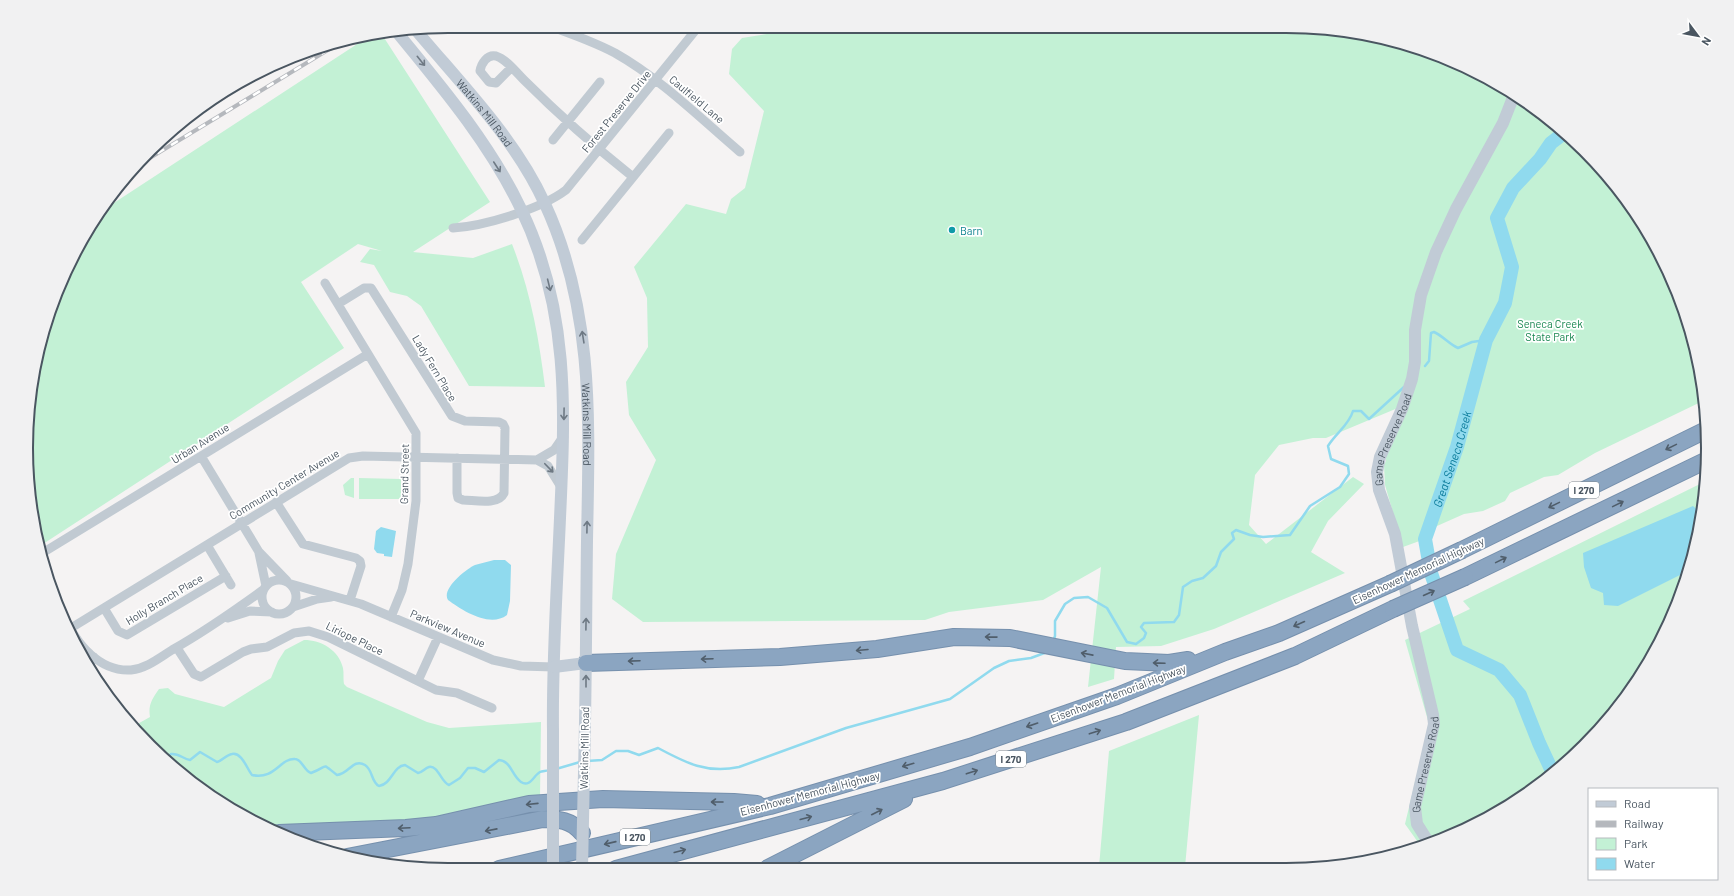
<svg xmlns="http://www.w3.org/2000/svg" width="1734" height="896" font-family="Barlow,sans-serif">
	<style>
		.green { fill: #c3f1d5 }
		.water { fill: #90daee }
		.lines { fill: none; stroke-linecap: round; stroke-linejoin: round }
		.stream { stroke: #90daee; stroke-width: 2.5 }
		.river { stroke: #90daee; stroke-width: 14 }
		.highway-casing { stroke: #7690ad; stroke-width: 18 }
		.street { stroke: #c1cad2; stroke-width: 9 }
		.secondary { stroke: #c1cbd6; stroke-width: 12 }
		.highway { stroke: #8ba5c1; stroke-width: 16 }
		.rail-casing { stroke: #b5b8bd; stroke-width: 4 }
		.rail { stroke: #fff; stroke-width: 2.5; stroke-dasharray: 8; stroke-linecap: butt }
		.highway-bridge-casing { stroke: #7690ad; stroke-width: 18; stroke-linecap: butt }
		.secondary-bridge { stroke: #c1cbd6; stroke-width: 12 }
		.highway-bridge { stroke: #8ba5c1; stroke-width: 16 }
		.oneway { stroke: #6e7984 }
		.oneway2 { stroke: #505e6b }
		.oneway3 { stroke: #6e7983 }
		.culture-dot { fill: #0f9aa8; stroke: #fff; stroke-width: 1.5 }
		.labels { text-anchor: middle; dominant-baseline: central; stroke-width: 3.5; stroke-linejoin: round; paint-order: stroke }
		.shield { fill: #fff; stroke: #808990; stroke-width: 1 }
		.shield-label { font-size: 10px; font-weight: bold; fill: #4a5661 }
		.street-label { font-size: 11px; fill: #4a5661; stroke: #fff }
		.culture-label { font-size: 11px; fill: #0d838f; stroke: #fff; text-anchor: start }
		.park-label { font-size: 11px; fill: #17864f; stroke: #fff }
		.water-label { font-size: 12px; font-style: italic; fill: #0c7c9b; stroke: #fff }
		.rim { fill: none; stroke: #4a5661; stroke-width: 2 }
	</style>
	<rect width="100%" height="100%" fill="#f5f3f3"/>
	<path class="green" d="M787,26L1313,27L1395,40L1473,70L1543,113L1603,170L1652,237L1686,313L1705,400L1595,453L1558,475L1544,477L1510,493L1505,501L1483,511L1464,514L1428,530L1425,539L1403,547L1385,485L1384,465L1386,461V452L1405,405L1326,438H1313L1279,445L1255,475L1249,525L1266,544L1353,477L1364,484L1328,521L1311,552L1345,573L1214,629L1161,646L1116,647L1114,679L1088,687L1101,567L1043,600L949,612L925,620L643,622L612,599L616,554L656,460L629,415L626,382L648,347L647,298L634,267L686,204L726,214L731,199L745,188L764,111L729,74L732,49L742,38L786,31Z
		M374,33H381L490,202L413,252L473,258L512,244C530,290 539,337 545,387L469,386L421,306L407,296L390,292L374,265L360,262L370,249L382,251L358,244L301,282L344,348L43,544L37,535L27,476V420L40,339L58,286L97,214Z
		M351,478H354V498L345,495L343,485Z
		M359,478L401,479V499H359Z
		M1706,481L1694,557L1664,635L1603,726L1521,799L1447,838L1420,845L1405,824L1429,724L1405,640L1470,609L1463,601Z
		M304,640C321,640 339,650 343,668C344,673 343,678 344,684L347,687L427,722L449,728L541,722L540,798L441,820L271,830L261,826L191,783L132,727L150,717C148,705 152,699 159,689L168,688L175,694L224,707L271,678L278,661L285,650Z
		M1199,715L1185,867H1099L1109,751Z"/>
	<path class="water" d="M1693,506L1701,513L1697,538L1684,573L1618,606L1604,605L1603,593L1591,588L1584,567L1583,553Z
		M381,527L396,531L392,557L384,556V554L377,553L374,549L376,531Z
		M494,560H505L511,565L510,601L507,615C490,628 463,611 448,600C441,589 466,569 475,565C481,563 488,562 494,560Z"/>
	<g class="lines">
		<path class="stream" d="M1425,366L1429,361L1431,333L1434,332C1443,336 1449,344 1458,348L1472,342L1486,340
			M1053,642L1055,636V621L1065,604L1074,598L1088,597L1107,608L1127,642L1136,644L1144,638L1146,633L1141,627L1144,623L1174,622L1179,615L1183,587L1192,581L1203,578L1216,566L1221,552L1234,539L1232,533L1236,530L1250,535L1263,537L1290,535L1310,506L1340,487L1349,474L1348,466L1331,459L1328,446C1336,433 1349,425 1353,411H1361L1369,419L1404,387
			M166,760L171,754C179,753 183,759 190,760L200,752L217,762C222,761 226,755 232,754C242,752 247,769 252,775C275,780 280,758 295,759C302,759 304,771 311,773C330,766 320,762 337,775C349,774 353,758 365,765C373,770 371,782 379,786C392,784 393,766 405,765L418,773C423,772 425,768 429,767C438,765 441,782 449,785L460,778L468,768H475L484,772L499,760C511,761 512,776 521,782C530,788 534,775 540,772C542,771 547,771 549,770
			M587,761L602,760L616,751H628L639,755L658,748C686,763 707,774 739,767L846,728L950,699L994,668L1009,661L1031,658L1047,652
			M556,769L580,762"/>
		<path class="river" id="s1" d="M1552,771L1539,743L1520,695L1499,670L1457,650L1431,573L1425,539L1457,447L1486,340L1505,303L1512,267L1497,218L1513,188L1540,159L1551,143L1564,133"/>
		<defs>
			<path id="highway" d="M1462,550L1706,430
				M1465,577L1707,460
				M586,663L780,657L877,649L954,637L1010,638L1125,661L1169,663L1188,660
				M279,833L406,828L436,825L529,804L603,799L734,802L757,804
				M347,857L543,819C559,819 571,820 582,833
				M768,868L904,799
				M499,869L770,806L970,747L1117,696L1225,652L1279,633L1390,584
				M616,869L943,781L1126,722L1295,656L1393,609"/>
		</defs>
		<use href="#highway" class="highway-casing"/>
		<path class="street" d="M549,26C572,34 594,42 615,53C661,79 700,118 740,152
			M511,68L496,83L489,82L480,71C481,64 487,54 496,56C506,59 516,72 524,80C559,115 594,146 633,177
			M553,140L600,82
			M453,228C484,226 541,209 566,190L699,26
			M582,240L669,133
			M325,283L416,433V501L408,564L402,590L391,617
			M338,304L364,288H371L452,416L465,421L499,422L503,424L505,428L504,493C498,506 474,500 463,500L458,498L457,493V458
			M201,456L259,552L287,581
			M561,487L548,466L537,460L554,450L563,437
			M276,502L303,544L356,558L360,561L361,566L350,600
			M207,545L231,585
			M40,552H44L368,354
			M259,553L266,586
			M262 597a17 17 0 1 1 34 0a17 17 0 1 1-34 0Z
			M291,584L361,604L493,660L521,666L554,667
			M56,603C66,620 75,641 90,654C101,664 115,671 131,670C147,668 159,658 172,650C204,632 234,611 263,590
			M293,607L317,599L331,597
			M104,608L118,631L127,635L226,576
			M228,618L250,611L272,612
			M71,628L349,458L363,456L537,460
			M177,648L194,674L201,677L243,652L251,649L267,647L294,633L309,631L328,637L436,690L457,693L492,708
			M88,666L94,657
			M418,681L438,637
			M117,708H118"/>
		<g class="secondary">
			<path id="s2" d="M415,29C461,84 515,138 545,204C595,312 589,425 587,541C586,618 586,695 584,772"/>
			<path d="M396,31C442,87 490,144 521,209C570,310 565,409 560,518C557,589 552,660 553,731"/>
			<path d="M554,667L586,663"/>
			<path id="s3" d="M1429,843L1417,824L1415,807L1434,724L1433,715L1412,626L1395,534L1379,490L1377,472L1380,457L1402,409L1412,379L1415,362V330L1421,295L1436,252L1456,209L1503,123L1514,95"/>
		</g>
		<use href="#highway" class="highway"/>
		<defs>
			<path id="rail" d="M130,170L346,39"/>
		</defs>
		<use href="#rail" class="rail-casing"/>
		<use href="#rail" class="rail"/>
		<defs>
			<path id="highway-bridge" d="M1390,584L1462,550
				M1393,609L1465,577"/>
		</defs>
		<use href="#highway-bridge" class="highway-bridge-casing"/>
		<path class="secondary-bridge" d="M553,869V731
			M582,869L584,772"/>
		<use href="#highway-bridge" class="highway-bridge"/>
	</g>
	<defs><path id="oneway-shaft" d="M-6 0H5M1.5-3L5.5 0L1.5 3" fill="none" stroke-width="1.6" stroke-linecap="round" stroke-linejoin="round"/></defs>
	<g class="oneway">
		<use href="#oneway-shaft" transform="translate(421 61) rotate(51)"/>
		<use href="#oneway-shaft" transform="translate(497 167) rotate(57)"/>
		<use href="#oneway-shaft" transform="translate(549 285) rotate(76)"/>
		<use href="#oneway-shaft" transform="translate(583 337) rotate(-99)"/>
		<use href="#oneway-shaft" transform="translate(564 414) rotate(91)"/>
		<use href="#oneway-shaft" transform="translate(587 527) rotate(-89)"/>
		<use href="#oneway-shaft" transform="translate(586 624) rotate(-89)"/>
		<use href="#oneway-shaft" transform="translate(586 681) rotate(-90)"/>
	</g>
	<g class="oneway2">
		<use href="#oneway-shaft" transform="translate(1671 447) rotate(154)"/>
		<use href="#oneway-shaft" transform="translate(1618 504) rotate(-26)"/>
		<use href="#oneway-shaft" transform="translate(1554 505) rotate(154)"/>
		<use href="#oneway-shaft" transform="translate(1501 560) rotate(-26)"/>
		<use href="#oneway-shaft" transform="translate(1429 593) rotate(-24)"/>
		<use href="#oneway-shaft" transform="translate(1299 624) rotate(156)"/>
		<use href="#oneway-shaft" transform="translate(991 637) rotate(-179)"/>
		<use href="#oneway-shaft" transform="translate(862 650) rotate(175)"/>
		<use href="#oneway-shaft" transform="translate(1087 654) rotate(-169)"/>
		<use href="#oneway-shaft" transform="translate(707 659) rotate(178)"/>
		<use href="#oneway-shaft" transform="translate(634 661) rotate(178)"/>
		<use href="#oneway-shaft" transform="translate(1159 663) rotate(-178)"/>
		<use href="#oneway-shaft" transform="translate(1032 725) rotate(161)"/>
		<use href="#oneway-shaft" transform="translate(1095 732) rotate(-18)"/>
		<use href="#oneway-shaft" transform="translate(908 765) rotate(164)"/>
		<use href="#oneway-shaft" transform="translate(972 772) rotate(-18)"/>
		<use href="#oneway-shaft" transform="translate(717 802) rotate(180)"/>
		<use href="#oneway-shaft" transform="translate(532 804) rotate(174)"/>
		<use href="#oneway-shaft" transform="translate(877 812) rotate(-27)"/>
		<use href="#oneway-shaft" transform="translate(806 818) rotate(-15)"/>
		<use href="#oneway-shaft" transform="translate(404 828) rotate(177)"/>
		<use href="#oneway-shaft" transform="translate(491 830) rotate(169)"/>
		<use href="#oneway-shaft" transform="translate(610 843) rotate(167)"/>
		<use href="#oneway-shaft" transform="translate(680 851) rotate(-15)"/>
	</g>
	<use class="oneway3" href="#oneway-shaft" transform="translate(549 468) rotate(46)"/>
	<circle class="culture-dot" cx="952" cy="230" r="4"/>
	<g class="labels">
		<g class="shield">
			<rect x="1569" y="482" width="30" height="16" rx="3"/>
			<rect x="996" y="751" width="30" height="16" rx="3"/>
			<rect x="620" y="829" width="30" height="16" rx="3"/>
		</g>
		<g class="shield-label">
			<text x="1584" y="490">I 270</text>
			<text x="1011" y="759">I 270</text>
			<text x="635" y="837">I 270</text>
		</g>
		<g class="street-label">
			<text transform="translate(697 99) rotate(40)">Caulfield Lane</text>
			<text transform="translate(616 111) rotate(-51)">Forest Preserve Drive</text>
			<text stroke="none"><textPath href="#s2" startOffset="109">Watkins Mill Road</textPath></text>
			<text transform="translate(435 368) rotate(59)">Lady Fern Place</text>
			<text stroke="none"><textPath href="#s2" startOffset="445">Watkins Mill Road</textPath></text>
			<text stroke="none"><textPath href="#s3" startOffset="419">Game Preserve Road</textPath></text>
			<text transform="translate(200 443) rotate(-32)">Urban Avenue</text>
			<text transform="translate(404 474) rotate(-89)">Grand Street</text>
			<text transform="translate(284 484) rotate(-31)">Community Center Avenue</text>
			<text transform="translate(1418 570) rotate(-25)">Eisenhower Memorial Highway</text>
			<text transform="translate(164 599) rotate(-31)">Holly Branch Place</text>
			<text transform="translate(448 628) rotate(23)">Parkview Avenue</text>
			<text transform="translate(355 638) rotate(26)">Liriope Place</text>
			<text transform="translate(1118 693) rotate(-21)">Eisenhower Memorial Highway</text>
			<text transform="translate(584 748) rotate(-89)">Watkins Mill Road</text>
			<text stroke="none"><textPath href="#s3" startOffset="83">Game Preserve Road</textPath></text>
			<text transform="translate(810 793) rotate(-15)">Eisenhower Memorial Highway</text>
		</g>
		<g class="culture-label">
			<text x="960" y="230">Barn</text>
		</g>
		<g class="park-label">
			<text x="1550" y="323">Seneca Creek<tspan x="1550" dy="13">State Park</tspan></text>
		</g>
		<g class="water-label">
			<text stroke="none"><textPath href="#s1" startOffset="362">Great Seneca Creek</textPath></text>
		</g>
	</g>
	<path d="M0 0H1734V896H0ZM448 33H1286A415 415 0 0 1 1701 448V448A415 415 0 0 1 1286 863H448A415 415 0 0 1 33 448V448A415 415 0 0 1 448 33Z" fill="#f1f1f2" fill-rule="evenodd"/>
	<path class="rim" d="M448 33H1286A415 415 0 0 1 1701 448V448A415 415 0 0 1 1286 863H448A415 415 0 0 1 33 448V448A415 415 0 0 1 448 33Z"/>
	<rect x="1588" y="788" width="130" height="92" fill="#ffffff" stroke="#b7bbc0"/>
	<rect x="1596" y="801" width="20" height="6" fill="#c1cbd6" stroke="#b7bbc0"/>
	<text x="1624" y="808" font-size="12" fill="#4a5661">Road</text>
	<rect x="1596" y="821" width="20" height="6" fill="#b5b8bd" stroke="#b7bbc0"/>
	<text x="1624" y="828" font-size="12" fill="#4a5661">Railway</text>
	<rect x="1596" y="838" width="20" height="12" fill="#c3f1d5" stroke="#b7bbc0"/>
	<text x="1624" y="848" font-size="12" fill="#4a5661">Park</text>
	<rect x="1596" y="858" width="20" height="12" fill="#90daee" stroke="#b7bbc0"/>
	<text x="1624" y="868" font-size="12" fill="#4a5661">Water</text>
	<g transform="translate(1698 36) rotate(122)" stroke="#ffffff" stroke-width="3" paint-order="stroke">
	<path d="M0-3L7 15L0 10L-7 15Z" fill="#4a5661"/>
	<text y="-6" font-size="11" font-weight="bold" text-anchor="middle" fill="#4a5661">N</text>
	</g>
</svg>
